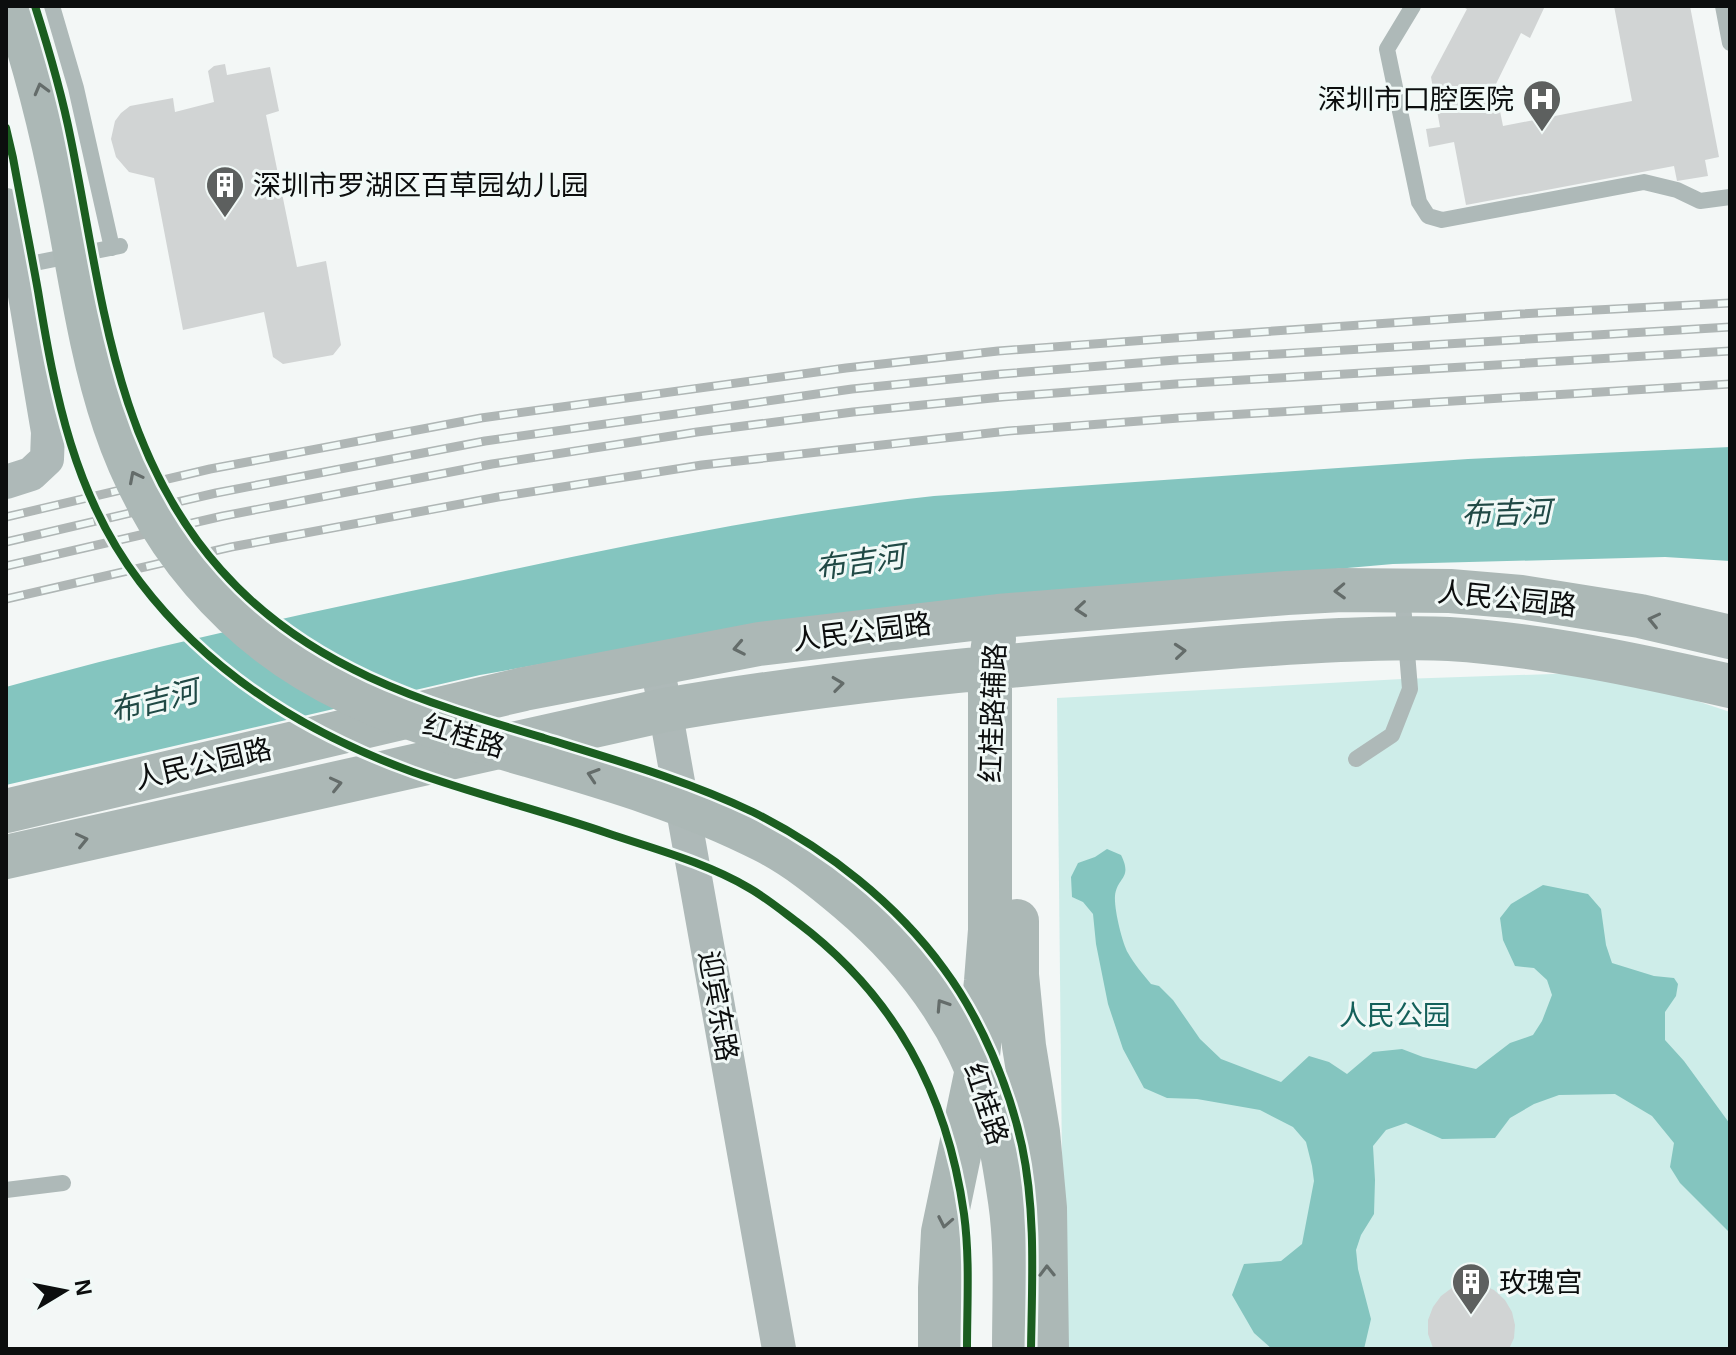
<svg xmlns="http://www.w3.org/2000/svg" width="1736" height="1355" font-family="Arial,'Noto Sans SC',sans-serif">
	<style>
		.green { fill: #ceede9 }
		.water { fill: #84c5bf }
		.building { fill: #d1d4d4 }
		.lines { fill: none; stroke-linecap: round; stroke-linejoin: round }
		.lane { stroke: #aeb9b8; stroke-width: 16 }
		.street { stroke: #aeb9b8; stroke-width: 34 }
		.secondary { stroke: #acb8b6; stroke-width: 44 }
		.rail-casing { stroke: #afb6b5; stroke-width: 9 }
		.rail { stroke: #f1f9f7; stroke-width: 6; stroke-dasharray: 18; stroke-linecap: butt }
		.secondary-bridge { stroke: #acb8b6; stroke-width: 44 }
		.cycleway-casing { stroke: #f1f9f7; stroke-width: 13 }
		.cycleway { stroke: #1b5e20; stroke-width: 8 }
		.oneway { stroke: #646c6a }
		.labels { text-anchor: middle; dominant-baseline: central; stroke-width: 6; stroke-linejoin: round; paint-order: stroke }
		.poi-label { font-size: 28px; fill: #0c0e0e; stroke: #f1f9f7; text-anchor: start }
		.street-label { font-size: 28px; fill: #0c0e0e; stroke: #f1f9f7 }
		.park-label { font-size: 28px; fill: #14605a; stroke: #f1f9f7 }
		.water-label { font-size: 30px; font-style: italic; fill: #204945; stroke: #f1f9f7 }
	</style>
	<rect width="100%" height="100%" fill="#f3f7f6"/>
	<path class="green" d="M1610,672L1730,712V1349H1064L1057,698L1402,679Z"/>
	<path class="water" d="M1730,447V561L1665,557L1393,564L897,607L598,654L480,675L6,785V687C155,645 307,613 459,581C616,547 774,514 934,496L1468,459Z
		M1107,849L1121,855C1133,879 1117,877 1115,896C1114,909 1122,942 1128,953C1134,964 1143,974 1151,984L1159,986L1173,1000L1200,1039L1221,1059L1281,1082L1309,1056L1329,1062L1347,1074L1373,1052L1402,1049L1423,1057L1476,1069L1510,1043L1533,1035L1542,1021L1552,995L1547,980L1534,968L1515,966L1503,940L1500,918L1511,904L1543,885L1588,894L1601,909L1606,945L1612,963L1654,976L1674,978L1678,984L1676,996L1665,1012V1040L1684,1061L1730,1124V1233L1680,1183L1670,1167L1674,1143L1652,1116L1615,1094L1559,1095L1534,1104L1510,1118L1495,1138L1442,1139L1406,1123L1386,1130L1373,1146L1375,1180L1374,1214L1361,1235L1356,1250L1358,1269L1371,1319L1364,1349H1272L1254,1333L1232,1295L1244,1264L1281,1261L1302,1244L1314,1181L1312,1166L1306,1142L1293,1127L1260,1110L1197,1099L1167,1098L1144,1088L1123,1049L1108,1004L1096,944L1093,914L1083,902L1072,897L1071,877L1078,863L1095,857Z"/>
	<path class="building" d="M1461,6H1545L1530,38L1521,33L1495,86L1503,126L1632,101L1614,6H1690L1719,157L1705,160L1708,176L1677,181L1674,166L1466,205L1454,142L1429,147L1426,129L1440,127L1431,77L1467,9Z
		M225,64L227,75L270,67L279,111L266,115L297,267L326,261L341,345L333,355L283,364L273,357L264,312L183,330L154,178L129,172L116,157L111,139L115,121L121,113L130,106L173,98L175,112L214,102L208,71L214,66Z
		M1467,1284H1481L1494,1290L1505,1300L1512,1312L1515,1325L1514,1338L1509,1349L1433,1348L1428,1334V1320L1433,1307L1441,1296L1453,1287Z"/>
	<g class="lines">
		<path class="lane" d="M52,6L76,88L112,248
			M1413,6L1387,49L1419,202L1428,216L1442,220L1644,182L1677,190L1700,201L1730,197
			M1723,6L1730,43
			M20,266L120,246
			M1356,759L1392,735L1410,689L1402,592
			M6,1190L63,1183"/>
		<path class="street" d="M6,205L20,266L48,432L47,459L31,474L6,482
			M657,664L779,1349"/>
		<path class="secondary" d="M6,811L524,689L759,644L998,616L1287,593L1342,590L1450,591L1521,597L1640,616L1730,637
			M6,857L665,710C820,683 977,668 1134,655C1203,649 1271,643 1340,640C1377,639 1413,637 1449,639C1544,645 1637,665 1730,686
			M1017,921V975L1024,1046L1038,1132L1045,1208L1047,1349
			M940,1349V1288L943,1232L976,1074L986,981L990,930V667L994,639"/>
		<defs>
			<path id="rail" d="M6,517L210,469L481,418L846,368L998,351L1174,338L1520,314L1730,303
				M6,542L216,493L485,441L852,389L1001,374L1176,360L1730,327
				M6,566L223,516L492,464L697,432L853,412L1002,397L1176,384L1730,351
				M6,599L231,547L498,497L702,465L1008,431L1179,418L1730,384"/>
		</defs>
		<use href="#rail" class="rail-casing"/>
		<use href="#rail" class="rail"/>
		<path class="secondary-bridge" d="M15,6C40,79 57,154 71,230C95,362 111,474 202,580C292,686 402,718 531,756C610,779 691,803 765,841C796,857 822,878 848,900C912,954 963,1021 989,1102C1000,1133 1005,1168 1010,1201C1017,1249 1014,1300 1014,1349"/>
		<defs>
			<path id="cycleway" d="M35,6C49,50 62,94 71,140C102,292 113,449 221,570C308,668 423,702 544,738C615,760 686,780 753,812C827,849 896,903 944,969C981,1019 1009,1086 1022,1146C1036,1212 1032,1282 1031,1349
				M6,128L13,158C21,202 30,246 38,291C55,395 74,496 140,582C210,674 305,733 413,772C477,795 543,811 607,833C654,849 705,862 749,888C765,897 781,910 797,922C895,996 947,1093 964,1214C970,1258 967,1304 967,1349"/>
		</defs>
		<use href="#cycleway" class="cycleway-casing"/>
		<use href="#cycleway" class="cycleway"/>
	</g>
	<defs><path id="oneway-chevron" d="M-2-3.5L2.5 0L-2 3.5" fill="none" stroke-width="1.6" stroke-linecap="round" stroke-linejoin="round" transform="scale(2)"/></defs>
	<g class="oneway">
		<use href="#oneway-chevron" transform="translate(41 89) rotate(-105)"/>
		<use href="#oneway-chevron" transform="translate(135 477) rotate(-117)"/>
		<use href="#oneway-chevron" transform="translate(1340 591) rotate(178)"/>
		<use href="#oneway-chevron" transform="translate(1081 609) rotate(175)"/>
		<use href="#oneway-chevron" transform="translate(1654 620) rotate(-167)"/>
		<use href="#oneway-chevron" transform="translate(739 648) rotate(169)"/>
		<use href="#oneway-chevron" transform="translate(1180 651) rotate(-5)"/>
		<use href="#oneway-chevron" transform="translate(838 684) rotate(-7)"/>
		<use href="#oneway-chevron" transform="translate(593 775) rotate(-162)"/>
		<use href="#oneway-chevron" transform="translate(336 784) rotate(-13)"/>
		<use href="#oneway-chevron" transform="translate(82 840) rotate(-13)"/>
		<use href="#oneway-chevron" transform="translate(942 1005) rotate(-123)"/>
		<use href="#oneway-chevron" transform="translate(945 1222) rotate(101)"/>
		<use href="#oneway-chevron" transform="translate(1047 1271) rotate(-91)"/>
	</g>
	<defs>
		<symbol id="hospital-pin" viewBox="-11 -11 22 30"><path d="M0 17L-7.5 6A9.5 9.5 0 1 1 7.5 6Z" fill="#5d605f" stroke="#f1f9f7"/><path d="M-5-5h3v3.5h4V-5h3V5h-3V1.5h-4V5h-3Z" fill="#fff"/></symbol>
		<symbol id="building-pin" viewBox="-11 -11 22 30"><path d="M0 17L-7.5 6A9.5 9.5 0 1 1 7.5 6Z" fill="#5d605f" stroke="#f1f9f7"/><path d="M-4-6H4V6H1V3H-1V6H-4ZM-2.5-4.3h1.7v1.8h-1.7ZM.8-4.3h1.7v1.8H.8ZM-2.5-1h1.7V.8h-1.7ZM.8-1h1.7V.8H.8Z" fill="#fff"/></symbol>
	</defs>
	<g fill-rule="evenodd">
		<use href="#hospital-pin" x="1520" y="77" width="44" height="60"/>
		<use href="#building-pin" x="203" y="163" width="44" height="60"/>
		<use href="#building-pin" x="1449" y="1260" width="44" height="60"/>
	</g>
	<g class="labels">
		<g class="poi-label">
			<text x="1514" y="99" text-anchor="end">深圳市口腔医院</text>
			<text x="253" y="185">深圳市罗湖区百草园幼儿园</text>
			<text x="1499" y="1282">玫瑰宫</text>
		</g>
		<g class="street-label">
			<text transform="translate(1507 599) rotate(6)">人民公园路</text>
			<text transform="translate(862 632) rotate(-7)">人民公园路</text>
			<text transform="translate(993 713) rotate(-88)">红桂路辅路</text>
			<text transform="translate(464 736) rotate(17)">红桂路</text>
			<text transform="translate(203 764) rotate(-13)">人民公园路</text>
			<text transform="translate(718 1006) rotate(80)">迎宾东路</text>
			<text transform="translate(986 1104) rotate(72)">红桂路</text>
		</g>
		<g class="park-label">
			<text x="1395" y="1015">人民公园</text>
		</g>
		<g class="water-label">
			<text transform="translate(1506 513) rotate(-2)">布吉河</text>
			<text transform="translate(860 562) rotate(-8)">布吉河</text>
			<text transform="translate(154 701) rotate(-14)">布吉河</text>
		</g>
	</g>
	<rect width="1736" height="1355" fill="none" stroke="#0c0e0e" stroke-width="16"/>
	<g transform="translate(64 1291) rotate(80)" stroke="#f1f9f7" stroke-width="6" paint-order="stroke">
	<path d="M0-6L14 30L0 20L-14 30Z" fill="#0c0e0e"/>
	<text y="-12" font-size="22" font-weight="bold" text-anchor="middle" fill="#0c0e0e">N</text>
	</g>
</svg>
